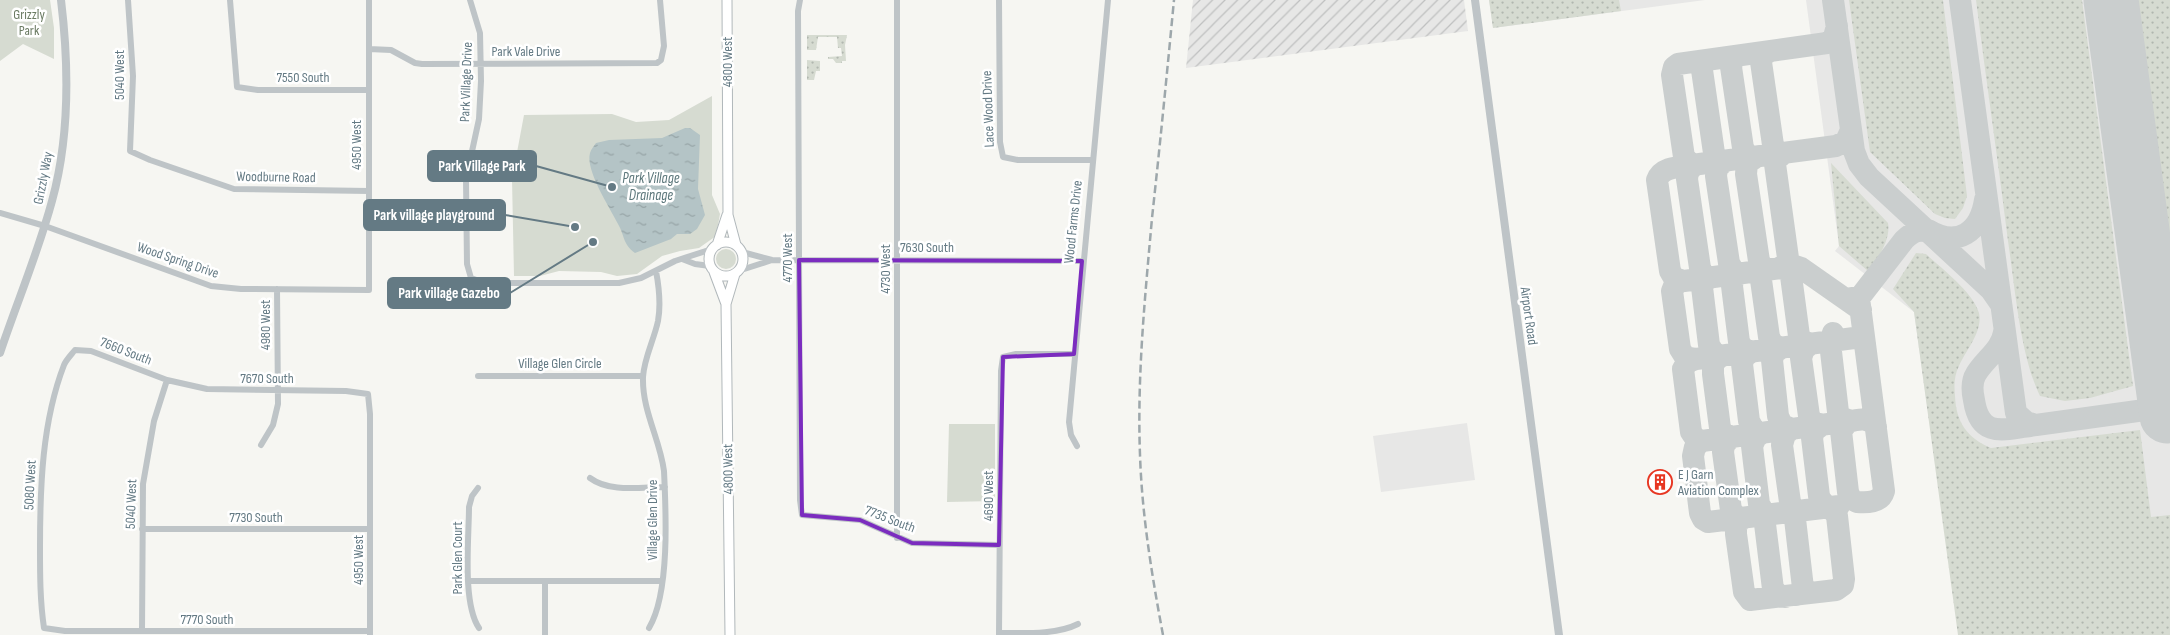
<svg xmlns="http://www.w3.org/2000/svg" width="2170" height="635" font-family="'Sofia Sans Condensed',sans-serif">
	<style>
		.built { fill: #e7e7e6 }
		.industrial { fill: url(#industrial-furrows) }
		.grass { fill: url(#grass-dots) }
		.green { fill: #d6dbd1 }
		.water { fill: url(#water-ripples) }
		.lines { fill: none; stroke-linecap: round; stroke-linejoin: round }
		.taxiway { stroke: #cacece; stroke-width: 22 }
		.runway { stroke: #cacece; stroke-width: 55 }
		.secondary-casing { stroke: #b1b8bb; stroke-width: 11 }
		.minor { stroke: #bec4c7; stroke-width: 6 }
		.tertiary { stroke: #bec4c7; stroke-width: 8 }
		.secondary { stroke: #fff; stroke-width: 9 }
		.rail { stroke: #9da7ab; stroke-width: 2.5; stroke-dasharray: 8 4; stroke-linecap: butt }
		.marked { fill: none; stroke: #7b2cbf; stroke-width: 4; stroke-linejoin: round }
		.labels { text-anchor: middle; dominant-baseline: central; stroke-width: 5; stroke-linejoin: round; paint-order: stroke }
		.park-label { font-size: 14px; fill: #6b7b63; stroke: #fff }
		.street-label { font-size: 14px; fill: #647a84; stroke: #fff }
		.poi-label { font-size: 14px; fill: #647a84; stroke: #fff; text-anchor: start }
		.water-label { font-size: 15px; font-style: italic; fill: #5b767a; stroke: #fff }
		.leader { fill: none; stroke: #647a84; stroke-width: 2 }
		.callout-dot { fill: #647a84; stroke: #fff; stroke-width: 2 }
		.callout { fill: #647a84; stroke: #647a84; stroke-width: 2 }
		.callout-label { font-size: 15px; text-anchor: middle; font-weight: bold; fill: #fff }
	</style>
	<defs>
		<pattern id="industrial-furrows" width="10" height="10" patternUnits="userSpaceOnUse" patternTransform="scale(1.25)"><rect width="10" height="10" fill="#e7e7e6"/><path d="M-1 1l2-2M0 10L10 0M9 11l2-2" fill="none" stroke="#bfc0c0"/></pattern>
		<pattern id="grass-dots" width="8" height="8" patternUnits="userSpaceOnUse" patternTransform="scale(1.25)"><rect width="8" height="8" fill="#d6dbd1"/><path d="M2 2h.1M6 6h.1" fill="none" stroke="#b1b7af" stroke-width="1.8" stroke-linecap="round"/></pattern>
		<pattern id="water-ripples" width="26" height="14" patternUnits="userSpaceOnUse" patternTransform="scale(1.25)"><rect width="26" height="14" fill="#b4c4c6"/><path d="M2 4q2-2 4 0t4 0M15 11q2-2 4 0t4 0" fill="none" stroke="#96a4a6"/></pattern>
	</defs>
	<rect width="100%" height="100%" fill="#f6f6f2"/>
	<path class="built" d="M1489,0H1705L1493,28Z
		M1806,0H2170V635L1946,540L1914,312L1835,251L1839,246Z
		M1467,423L1475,480L1381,492L1373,436Z"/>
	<path class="industrial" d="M1193,0H1464L1468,31L1186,68Z"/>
	<path class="grass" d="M1489,0H1619L1621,11L1493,28Z
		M1849,0H1943L1967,196L1963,208L1955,219L1945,218L1935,214L1870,152Z
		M1976,0H2082L2133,386L2090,398L2065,401L2040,396C2020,355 2015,287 2008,241C1998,160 1986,80 1976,0Z
		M2131,0H2170V296Z
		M807,35H847L845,45L846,61H842V63H836L833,59H828V57L842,56L841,48H838L837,37H818L816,50H807Z
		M807,60L820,61V71H816L814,80H807Z
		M1831,163L1888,223C1891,239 1878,259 1868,271L1839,246Z
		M1916,253L1926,254C1942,269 1973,292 1979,313C1983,332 1966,350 1959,366C1954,376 1954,385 1955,396C1956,422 1967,438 1991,448L2140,430L2151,517L2170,515V635H1958L1914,312L1893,289Z"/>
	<path class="green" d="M0,0H50L54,28V59L23,44L0,61Z
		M712,96V195L720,214L716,236L699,248L680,251L662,256L637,274L617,276L601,272L559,271L540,276H514L512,179L524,115L612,114L636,122L669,120Z
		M716 259a10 10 0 1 1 20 0a10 10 0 1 1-20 0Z
		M949,424H995V501L947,502Z"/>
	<path class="water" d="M685,128H690L700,135L698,189L705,215L697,229L690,234H677L671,239L635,253C622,243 625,236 618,224C610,208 585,170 590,153C591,149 594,146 596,143L609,140L662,138Z"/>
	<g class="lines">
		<path class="taxiway" d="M1833,0L1854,151L1859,164L1869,177L1991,290L2000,303
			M1960,0L2016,413L2026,422L2036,425L2152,409L2160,403L2163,391
			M1837,26L1834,37L1827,43L1678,64L1674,67L1672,75L1684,157L1692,165L1836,146L1846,141L1851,130
			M1769,52L1763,55L1761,62L1773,145L1777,151L1783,154L1777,159L1775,164L1788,258L1786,264L1779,268
			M1738,56L1733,60L1731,67L1743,148L1748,156L1755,158
			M1708,60L1703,64L1702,70L1714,153L1718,159L1724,162
			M1755,158L1747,163L1746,174L1759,261L1763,267L1769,269L1763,274L1761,280L1769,337L1773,345L1781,348
			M1724,162L1717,168L1716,176L1729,263L1733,270L1740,273L1733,279L1732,286L1739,342L1743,348L1751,352
			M1694,165C1681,167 1662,166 1657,180L1670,271L1674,278L1684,281L1795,266L1801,268L1861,310
			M1694,165L1688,172L1687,179L1700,268L1703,274L1710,277L1705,281L1702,287L1709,345L1714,353L1721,356
			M1928,230C1958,248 1980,232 1985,200
			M1779,268L1787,270L1791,276L1799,336L1804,342L1811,344
			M1681,281L1674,286L1672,291L1680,349L1685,357L1696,359
			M1859,298L1884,491C1881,502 1868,503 1857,502L1851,499L1848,492L1841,431L1848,422C1859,419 1869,417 1876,427
			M1846,299L1860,297L1904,240C1912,232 1919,228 1931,233
			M2004,332C2002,349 1984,360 1976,374C1971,382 1972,391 1974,400C1980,440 2005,429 2036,425
			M1833,333L1830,343L1838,412L1841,417L1850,421
			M1811,344L1804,349L1801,358L1809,416L1813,422L1822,425
			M1781,348L1774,353L1772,360L1778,416L1782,425L1792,429
			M1751,352L1744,357L1742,364L1749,421L1754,430L1762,433
			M1721,356L1713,363V374L1720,428L1723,433L1731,437L1724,445L1723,452L1731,510L1736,516L1742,519L1736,525V534L1744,592L1750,600L1836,590L1843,585L1844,579L1837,516C1832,507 1822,506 1819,496L1812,438L1814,431L1822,425
			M1850,421L1702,441L1695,438L1691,432L1683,369L1688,362L1696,359L1854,338L1861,340L1865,344
			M1792,429L1785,434L1782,445L1790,502L1793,508L1799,511L1795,519L1803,588L1796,595
			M1762,433L1756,437L1752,446L1759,504L1763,511L1771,515L1766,519L1765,524L1773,589L1778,594L1785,597
			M1702,441L1695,447L1693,456L1700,513L1703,519L1708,522L1839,506"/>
		<path class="runway" d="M2111,0L2167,416"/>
		<defs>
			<path id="secondary" d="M727,0L728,215L736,245
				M709 259a17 17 0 1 1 34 0a17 17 0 1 1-34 0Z
				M717,245L727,215
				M714,272L726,304L730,635
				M726,304L735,274"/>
		</defs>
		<use href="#secondary" class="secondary-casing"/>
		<path class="minor" d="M128,0L133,76L130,151L150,160L234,189L369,191
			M230,0L237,87L258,90H369
			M470,0L480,33L481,81L479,119L466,179L467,264L471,278L485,283H619L641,278L675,261L712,249
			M800,0L798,11L800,500L802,515L860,520L912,543L999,545
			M897,0V538
			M999,0L1000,142L1003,157L1018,160H1092
			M369,49L391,50L415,63L422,64L657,63L661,60L664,46L660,0
			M0,213L45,226L211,286L241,289L369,290V0
			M742,252L772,260L1082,261
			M682,259L695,264L710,266
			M738,271L772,260
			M478,376H643
			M261,445L273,425L278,404L277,289
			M1077,446L1071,435L1069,422L1108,0
			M590,478C610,493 641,487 665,487
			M478,488L472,496L469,507C469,538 462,603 479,628
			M142,529H370
			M469,581H662
			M545,581V635
			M649,628C670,593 666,512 664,471C660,439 642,411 643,377C644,358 654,340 658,321C661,305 659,287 656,271
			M142,631L143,484L154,421L167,380
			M370,631H65L44,628C40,601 40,575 40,547C40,487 42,422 64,365C66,360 71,355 75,350L91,351L167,380L207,389L346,391L368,394L370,414V635
			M999,633C1024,633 1056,635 1078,624
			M999,635L1001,371L1003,357L1016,354H1074"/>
		<path class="tertiary" d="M1475,0L1559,635
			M0,353C17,302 38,253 52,201C70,136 69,66 61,0"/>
		<use href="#secondary" class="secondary"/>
		<path class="rail" d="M1163,635C1152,576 1142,516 1140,455C1137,376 1145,297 1152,218C1160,145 1167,73 1174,0"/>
	</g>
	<path class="marked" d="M799,260L1082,261L1074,354L1003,357L999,545L912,543L860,520L802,515Z"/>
	<defs>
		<symbol id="building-ring" viewBox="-11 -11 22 22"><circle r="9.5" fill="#fff" stroke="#e73622" stroke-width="1.5"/><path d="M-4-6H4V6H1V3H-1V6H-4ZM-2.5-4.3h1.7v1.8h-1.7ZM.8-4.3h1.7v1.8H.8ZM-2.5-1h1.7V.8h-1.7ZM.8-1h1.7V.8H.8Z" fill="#e73622"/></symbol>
	</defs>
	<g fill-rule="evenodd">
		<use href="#building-ring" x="1646" y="468" width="28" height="28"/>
	</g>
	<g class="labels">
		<g class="park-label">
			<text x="29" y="14">Grizzly<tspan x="29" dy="16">Park</tspan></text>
		</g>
		<g class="street-label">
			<text x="526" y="51">Park Vale Drive</text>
			<text transform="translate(727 62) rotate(-90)">4800 West</text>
			<text transform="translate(119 75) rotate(-90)">5040 West</text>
			<text x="303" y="77">7550 South</text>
			<text transform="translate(466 82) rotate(-88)">Park Village Drive</text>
			<text transform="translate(988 109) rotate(-92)">Lace Wood Drive</text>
			<text transform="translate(356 145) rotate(-90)">4950 West</text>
			<text transform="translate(276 177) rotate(1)">Woodburne Road</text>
			<text transform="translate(43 178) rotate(-79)">Grizzly Way</text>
			<text transform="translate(1073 222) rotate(-84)">Wood Farms Drive</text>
			<text x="927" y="247">7630 South</text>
			<text transform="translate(787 258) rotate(-90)">4770 West</text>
			<text transform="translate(178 260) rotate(19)">Wood Spring Drive</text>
			<text transform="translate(885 269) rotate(-90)">4730 West</text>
			<text transform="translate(1529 316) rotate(82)">Airport Road</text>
			<text transform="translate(265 325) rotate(-90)">4980 West</text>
			<text transform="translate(126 351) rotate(21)">7660 South</text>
			<text x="560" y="363">Village Glen Circle</text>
			<text x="267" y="378">7670 South</text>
			<text transform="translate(728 469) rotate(-91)">4800 West</text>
			<text transform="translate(30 485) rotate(-87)">5080 West</text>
			<text transform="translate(988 496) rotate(-90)">4690 West</text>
			<text transform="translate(131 504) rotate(-88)">5040 West</text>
			<text x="256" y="517">7730 South</text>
			<text transform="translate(890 519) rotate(21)">7735 South</text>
			<text transform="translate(652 520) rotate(-90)">Village Glen Drive</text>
			<text transform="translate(457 558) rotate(-90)">Park Glen Court</text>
			<text transform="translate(358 560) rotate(-90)">4950 West</text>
			<text x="207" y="619">7770 South</text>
		</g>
		<g class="poi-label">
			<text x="1678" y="474">E J Garn<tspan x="1678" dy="16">Aviation Complex</tspan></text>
		</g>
		<g class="water-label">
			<text x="651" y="178">Park Village<tspan x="651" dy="17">Drainage</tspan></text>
		</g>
	</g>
	<path class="leader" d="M612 187L536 166M575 227L505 215M593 242L510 293"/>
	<g class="callout-dot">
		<circle cx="612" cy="187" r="5"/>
		<circle cx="575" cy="227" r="5"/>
		<circle cx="593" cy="242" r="5"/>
	</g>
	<g class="callout">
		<rect x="428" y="151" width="108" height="30" rx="5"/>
		<rect x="364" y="200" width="141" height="30" rx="5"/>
		<rect x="388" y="278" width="122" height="30" rx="5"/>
	</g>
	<g class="callout-label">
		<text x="482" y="171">Park Village Park</text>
		<text x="434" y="220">Park village playground</text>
		<text x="449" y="298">Park village Gazebo</text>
	</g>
</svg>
